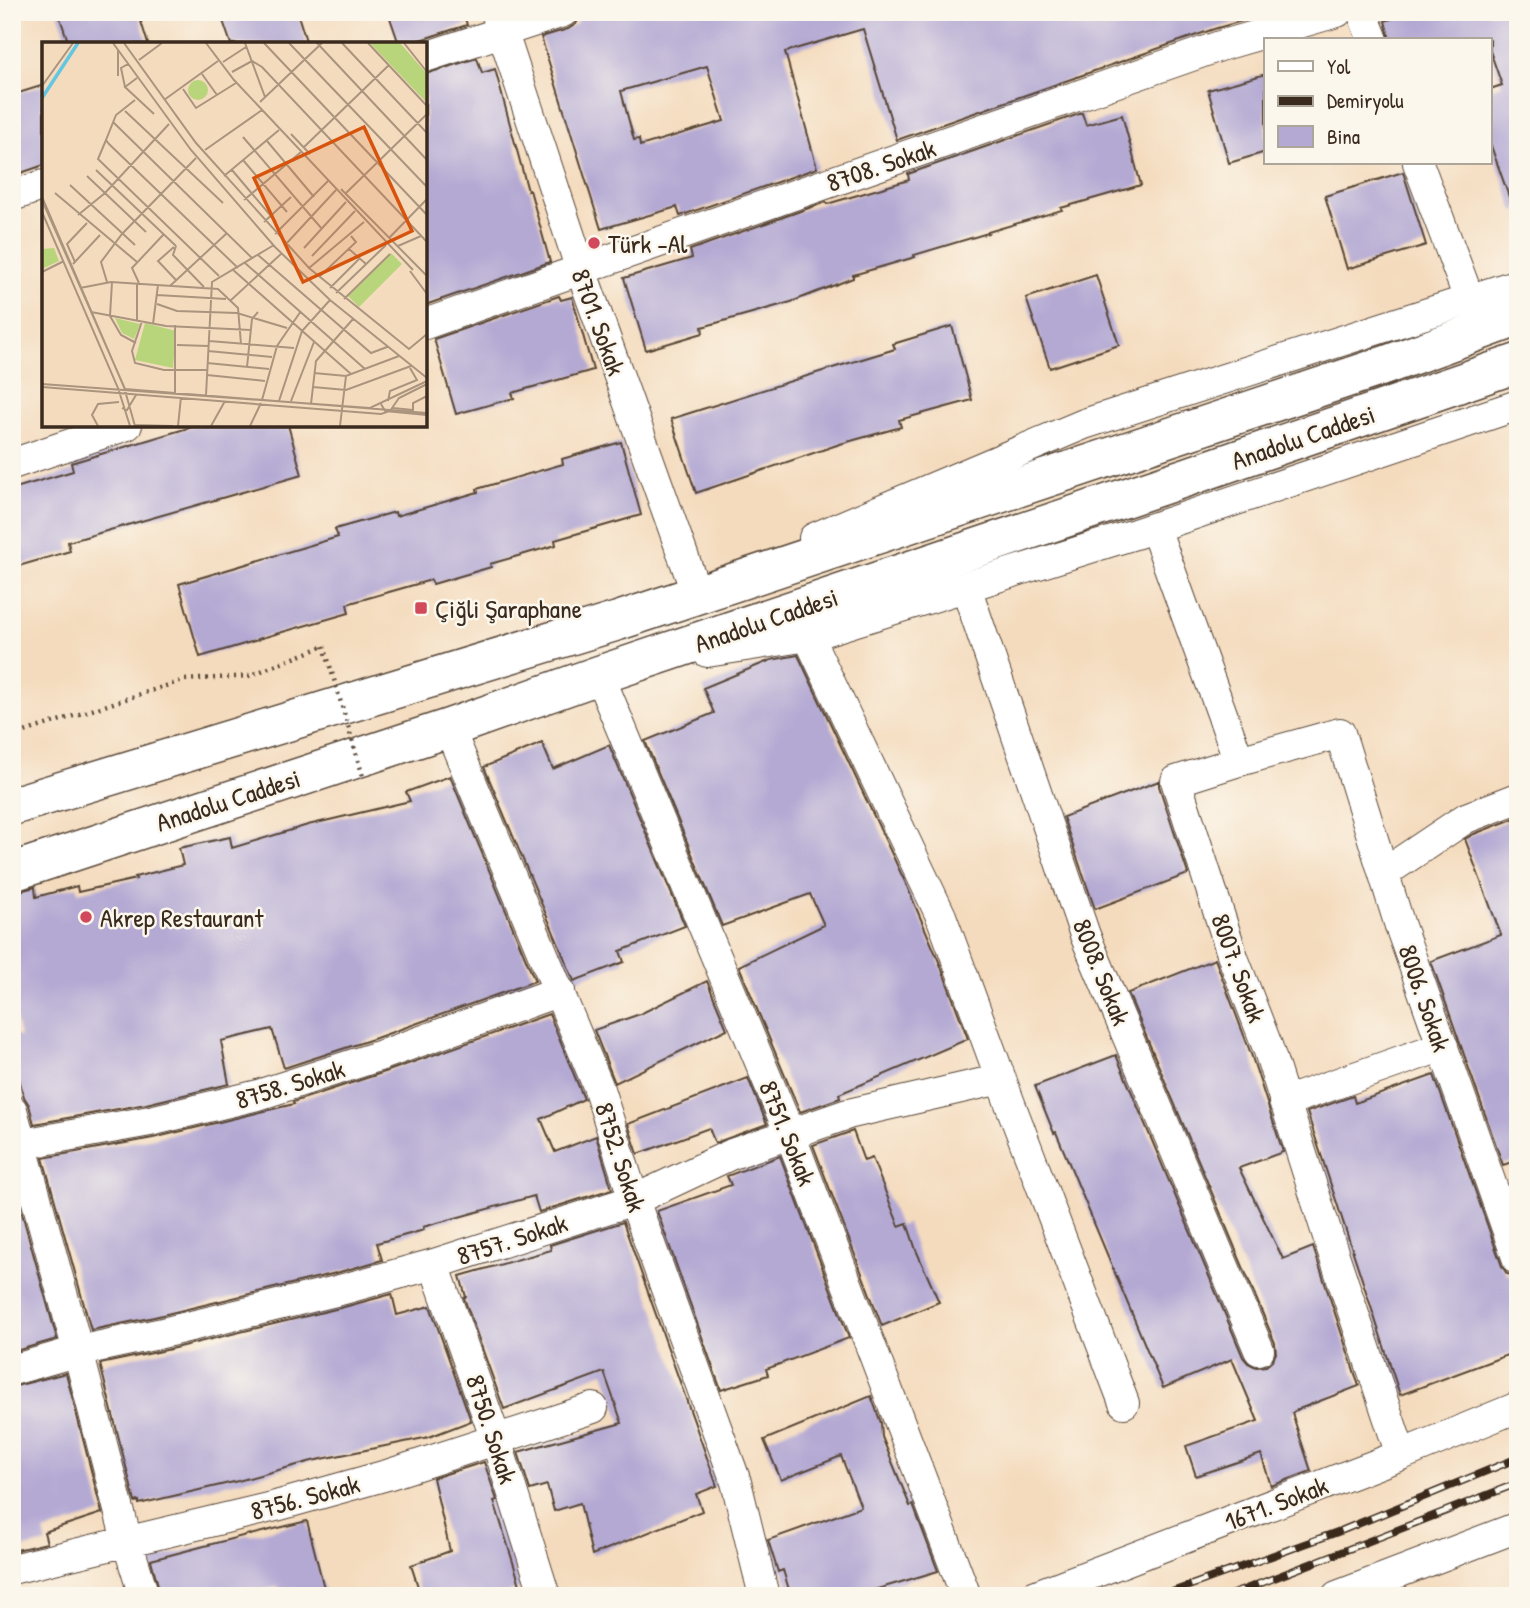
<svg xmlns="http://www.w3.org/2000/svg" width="1530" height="1608" font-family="'Patrick Hand',sans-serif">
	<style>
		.building { fill: #b4a9d3; fill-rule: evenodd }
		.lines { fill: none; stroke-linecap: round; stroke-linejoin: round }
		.minor-casing { stroke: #574536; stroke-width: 32 }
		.trunk-casing { stroke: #574536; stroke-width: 41 }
		.path { stroke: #574536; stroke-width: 4.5; stroke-dasharray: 2 5; stroke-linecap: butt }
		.minor { stroke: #fff; stroke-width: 30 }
		.trunk { stroke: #fff; stroke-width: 38 }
		.rail-casing { stroke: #3b2a1e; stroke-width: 8 }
		.rail { stroke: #fbf7ec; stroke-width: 5; stroke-dasharray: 16; stroke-linecap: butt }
		.path-bridge { stroke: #574536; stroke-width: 4.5; stroke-dasharray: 2 5; stroke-linecap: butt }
		.poi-dot { fill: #d1495b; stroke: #fbf7ec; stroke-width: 2.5 }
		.labels { text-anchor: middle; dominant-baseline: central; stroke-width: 5; stroke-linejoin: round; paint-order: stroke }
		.street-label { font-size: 26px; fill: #3b2a1e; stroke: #fbf7ec }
		.poi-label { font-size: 26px; fill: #3b2a1e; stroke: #fbf7ec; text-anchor: start }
		.inset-river { fill: none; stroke: #63c7e1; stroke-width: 3.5 }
		.inset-road { fill: none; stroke: #aa947e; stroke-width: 2 }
		.view { fill: #d7540e; fill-opacity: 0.15; stroke: #d7540e; stroke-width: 3.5 }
		.inset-edge { fill: none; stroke: #3b2a1e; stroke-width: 3.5 }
	</style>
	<rect width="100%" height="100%" fill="#fbf7ec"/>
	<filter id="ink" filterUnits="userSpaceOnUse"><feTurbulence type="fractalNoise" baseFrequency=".0143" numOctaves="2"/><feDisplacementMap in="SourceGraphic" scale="14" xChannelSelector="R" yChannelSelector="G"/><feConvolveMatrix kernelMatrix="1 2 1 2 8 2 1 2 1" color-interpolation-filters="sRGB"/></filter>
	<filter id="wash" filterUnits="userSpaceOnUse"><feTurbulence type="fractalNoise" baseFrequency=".00686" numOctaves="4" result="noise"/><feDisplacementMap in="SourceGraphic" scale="28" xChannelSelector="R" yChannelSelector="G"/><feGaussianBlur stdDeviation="1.57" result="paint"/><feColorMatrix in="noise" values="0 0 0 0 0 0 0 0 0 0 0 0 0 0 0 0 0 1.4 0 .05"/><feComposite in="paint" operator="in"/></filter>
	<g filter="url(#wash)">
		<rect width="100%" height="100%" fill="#f4dbbe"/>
		<g id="blocks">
			<path class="building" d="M58,12H138L148,44H69Z
				M220,12H297L307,44H231Z
				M388,12H463L467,25L420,40L414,44H399Z
				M580,12H1273L1214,29L897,140L863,29L785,52L817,168L680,216L677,207L601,229L541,37L568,29L576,24L580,16ZM707,66L724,121L640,146L639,139L634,140L621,91Z
				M1410,12H1518V211H1514L1490,143V89L1502,85L1490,51V40H1390L1385,21Z
				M477,58L482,73L495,69L528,191L530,190L550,262L425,305V74Z
				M1266,74V152L1229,163L1208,90Z
				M44,85V165L12,176V95Z
				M1082,113L1086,125L1122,115L1141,185L1061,208L1062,210L988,232V233L914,255L915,257L853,275V278L791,302L702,327L703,333L646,350L624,278L692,258L690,250L826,202L827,204L909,180L908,174Z
				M1403,172L1426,245L1347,269L1325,196Z
				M1096,275L1119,345L1050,368L1026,298Z
				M559,296L561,300L572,297L593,370L512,393L514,398L456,414L434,339Z
				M952,326L972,400L899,420L901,427L840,444L696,493L671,419L826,370L895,349L893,344Z
				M198,425H288L302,475L68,542L70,551L12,568V489L73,471L71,463Z
				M621,442L641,515L555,540L556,545L490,564L491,567L433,584L431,580L347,604L349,613L258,639V640L200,657L179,584L338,537L335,529L395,512L396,516L478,492L477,489L563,464L562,459Z
				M798,655L906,884L940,964L968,1039L839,1094L840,1098L800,1112L739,966L824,925L810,894L722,926L645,741L714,713L703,688L771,660Z
				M542,743L553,769L609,745L685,926L620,951L624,962L574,981L484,767Z
				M450,776L535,981L376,1038L284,1068L272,1029L221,1041L229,1084L146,1104L34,1124L29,1105L24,1097L12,1052V1038L20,1036L12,1003V893L35,887L36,897L77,886L78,892L136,879L135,877L183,865L179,848L230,837L232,848L308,825L410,801L406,792Z
				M1159,781V786L1188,874L1095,909L1063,817Z
				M1518,817V1160L1503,1165L1431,961L1501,935L1465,839L1474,834Z
				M1215,959L1251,1054L1283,1152L1239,1168L1283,1259L1313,1247L1359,1386L1299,1409L1292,1413L1311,1471L1271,1486L1261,1454L1196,1476L1186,1446L1258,1421L1232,1359L1163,1388L1056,1132L1054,1133L1035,1086L1116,1055L1243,1357L1248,1363L1256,1367L1266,1366L1272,1361L1276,1353L1275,1343L1128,993Z
				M707,981L727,1029L615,1083L594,1030L640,1014Z
				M549,1014L584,1099L541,1119L555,1152L596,1136L612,1189L539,1212L534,1196L423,1227L424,1230L377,1243L382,1260L336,1273L154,1317L91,1330L43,1158L153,1138L294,1104L293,1102L388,1071Z
				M1434,1075L1502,1266L1507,1274L1518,1277V1351L1400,1395L1307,1112L1353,1096L1355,1103Z
				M748,1078L767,1124L715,1143L709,1128L638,1154L628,1124Z
				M853,1131L864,1161L872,1158L899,1226L907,1223L916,1250L939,1302L882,1326L813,1145Z
				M780,1156L849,1338L766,1369L768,1375L721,1390L657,1211L731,1185L727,1176Z
				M12,1177L57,1339L12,1352Z
				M623,1222L717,1486L696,1494L702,1511L592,1555L580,1503L554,1511L547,1485L530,1490L518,1452L622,1423L604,1372L504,1409L464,1298L466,1297L460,1276L551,1250L550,1245Z
				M392,1294L397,1315L430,1306L471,1421L429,1437L312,1461L238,1481L139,1504V1501L135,1502L100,1364L162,1351L344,1307Z
				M66,1373L102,1513L44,1532L47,1543L12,1551V1387Z
				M871,1396L881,1423L882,1437L910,1506L913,1505L938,1571L854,1596H791L783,1570L778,1572L768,1540L861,1507L841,1456L781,1480L764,1440Z
				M484,1462L497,1500L494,1501L521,1588L495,1596H421L411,1565L450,1551L433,1478Z
				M307,1521L326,1596H280L278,1586L241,1596H161L151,1560L250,1534V1535Z"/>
		</g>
	</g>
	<g filter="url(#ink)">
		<use href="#blocks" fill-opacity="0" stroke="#574536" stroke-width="2"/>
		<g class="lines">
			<defs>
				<path id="minor" d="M496,12L581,270L695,589
					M1362,12L1373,40
					M425,57L563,12
					M1418,163L1469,299
					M12,196L44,185
					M425,324L1220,46L1337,12
					M12,464L127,425
					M1155,528L1239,761L1176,781L1234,960L1268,1048L1330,1243L1401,1455
					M814,538L1084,424L1518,284
					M966,587L1085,935L1259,1350
					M808,636L941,916L1009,1101L1124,1403
					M707,652L808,636L1135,534L1518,405
					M599,675L790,1134L966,1596
					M449,728L598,1086L634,1200L736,1482L764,1596
					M1239,761L1340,733L1400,926L1518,1260
					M1384,873L1466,818L1518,798
					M1284,1102L1443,1046
					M12,1110L78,1351L127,1541L144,1596
					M12,1148L22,1144L150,1121L258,1095L382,1055L560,991
					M434,1264L496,1440L545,1596
					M12,1370L78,1351L158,1334L340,1290L434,1264L634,1200L732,1154L848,1114L1001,1079
					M12,1569L276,1506L387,1475L593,1408
					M1034,1596L1401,1455L1518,1407
					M1337,1596L1518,1527"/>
				<path id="trunk" d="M12,806L618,621L1386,365L1518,317
					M12,872L449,728L599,675L1190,476L1518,363"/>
			</defs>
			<use href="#minor" class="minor-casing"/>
			<use href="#trunk" class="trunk-casing"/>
			<path class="path" d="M12,736L184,680L249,676L324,646"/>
			<use href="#minor" class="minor"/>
			<use href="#trunk" class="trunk"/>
			<defs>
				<path id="rail" d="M1161,1596L1343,1530L1518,1458
					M1228,1596L1518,1483"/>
			</defs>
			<use href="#rail" class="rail-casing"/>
			<use href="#rail" class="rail"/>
			<path class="path-bridge" d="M324,646L364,780"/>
		</g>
	</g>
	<g class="poi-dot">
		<circle cx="594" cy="243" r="7"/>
		<rect x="414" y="601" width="14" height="14" rx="3.5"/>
		<circle cx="86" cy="917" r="7"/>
	</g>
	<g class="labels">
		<g class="street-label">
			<text transform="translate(881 165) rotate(-19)">8708. Sokak</text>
			<text transform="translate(599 322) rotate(70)">8701. Sokak</text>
			<text transform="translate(1303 437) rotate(-19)">Anadolu Caddesi</text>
			<text transform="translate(766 620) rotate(-19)">Anadolu Caddesi</text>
			<text transform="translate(228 800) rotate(-18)">Anadolu Caddesi</text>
			<text transform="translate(1239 968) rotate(70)">8007. Sokak</text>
			<text transform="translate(1102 972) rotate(68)">8008. Sokak</text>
			<text transform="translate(1425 998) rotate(71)">8006. Sokak</text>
			<text transform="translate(290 1084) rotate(-17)">8758. Sokak</text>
			<text transform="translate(788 1133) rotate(68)">8751. Sokak</text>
			<text transform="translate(621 1157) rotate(72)">8752. Sokak</text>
			<text transform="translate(512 1239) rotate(-18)">8757. Sokak</text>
			<text transform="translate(492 1429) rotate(72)">8750. Sokak</text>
			<text transform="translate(305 1497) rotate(-15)">8756. Sokak</text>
			<text transform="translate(1276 1503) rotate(-21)">1671. Sokak</text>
		</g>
		<g class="poi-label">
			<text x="608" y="243">Türk -Al</text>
			<text x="435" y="608">Çiğli Şaraphane</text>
			<text x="100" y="917">Akrep Restaurant</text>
		</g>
	</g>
	<g transform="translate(42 42)">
		<rect width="385" height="385" fill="#f4dbbe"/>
		<path d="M328,1H358L385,32V61ZM146 48a10 10 0 1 1 20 0a10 10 0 1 1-20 0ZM12,206L17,219L0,227V207ZM349,211L360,222L317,265L306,254ZM73,276L98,282L92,297L80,291ZM103,281L134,289L131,326L93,318Z" fill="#b9d57b"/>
		<path class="inset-river" d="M0,56L36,1"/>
		<path class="inset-road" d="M71,1L149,108L233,205L288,258L385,336M82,1L154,101L267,226L367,307L385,292M164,1L192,38L371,228M203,1L223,55M222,1L385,173M247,1L385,145M275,1L385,118M300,1L385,91M326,1L385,64M362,1L385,30M76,8V34M97,18L120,1M181,20L204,5M190,30L210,19L220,25L385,200M160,32L175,53M95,36L83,45L112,72M0,44L31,1M83,45L79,26L86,22M141,47L154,66L194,41M93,58L74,73L64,98L67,102L196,226M122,58L176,19M218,60L280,1M83,69L181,161M71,80L210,216M249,92L268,112M201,95L280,187M64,98L56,117L177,234M225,99L272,155M262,105L347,23M163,108L220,68M201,118L245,170M54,128L134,204M190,128L234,180M45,134L104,190M182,134L237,88M28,143L93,203M299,147L385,234M13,151L95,220M304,151L385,72M0,155L82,345L93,384M0,158L83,347L385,371M202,158L259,110M0,170L76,346L88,384M36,173L63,151L127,82M222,180L249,155M233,192L286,139M348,195L385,157M243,203L294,148M134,204L131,213L162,245M356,204L379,194M132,205L116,219L134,238M262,206L304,160M307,207L324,222M216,213L329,311L345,305M270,214L313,169M33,220L25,202L45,181M203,221L323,327M31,222L58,193M267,226L322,180M190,227L309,332M368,229L385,252M0,230L22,219M277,235L314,200L309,194M65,240L59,220L80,192L154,116M70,240L68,274L79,293L94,301M97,241L90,226L122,192M128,244L185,191M38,246L69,240L176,247L196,266L199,302M288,246L318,216M294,251L344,203M115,253L184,257M302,257L348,212M188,259L240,211M115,262L135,269L195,271L245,286M49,270L124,284L209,288M95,278V242M100,279L90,309L93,321L122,328H165M111,282L116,243M133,283V351M167,299L252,306M135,303L167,304M166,309L230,315M165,321L227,327M205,325L210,277L216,270M272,331L304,334L357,314M165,333L223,339M0,342L328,366L385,339M0,345L339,372L348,369L357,356L385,342M271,345L304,348L369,324M164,353L170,240L232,203M220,358L235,304L259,269M237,359L260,289L288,258M249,359L272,300M346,359L348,349L375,338L368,326M269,362L274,319L311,277M339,362L343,369L385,373M80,366L85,368L94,353M351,366L371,368V361L385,354M92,383L131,384M56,384L50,373L56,362L77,360M136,384L139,355M169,384L183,359M208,384L219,361M298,384L304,334"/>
		<path class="view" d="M322,85L370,189L261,240L212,136Z"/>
		<rect width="385" height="385" class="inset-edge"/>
	</g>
	<rect width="1530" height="1608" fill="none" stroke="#fbf7ec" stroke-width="42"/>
	<rect x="1264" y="38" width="228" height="126" fill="#fbf7ec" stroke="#aea59a" stroke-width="2"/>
	<rect x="1278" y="61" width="35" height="10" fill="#ffffff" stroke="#aea59a" stroke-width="2"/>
	<text x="1327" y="74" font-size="21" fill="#3b2a1e">Yol</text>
	<rect x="1278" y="96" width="35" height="10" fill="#3b2a1e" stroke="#aea59a" stroke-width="2"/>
	<text x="1327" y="108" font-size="21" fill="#3b2a1e">Demiryolu</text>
	<rect x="1278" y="126" width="35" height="21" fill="#b4a9d3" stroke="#aea59a" stroke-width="2"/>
	<text x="1327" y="144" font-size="21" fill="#3b2a1e">Bina</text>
</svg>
